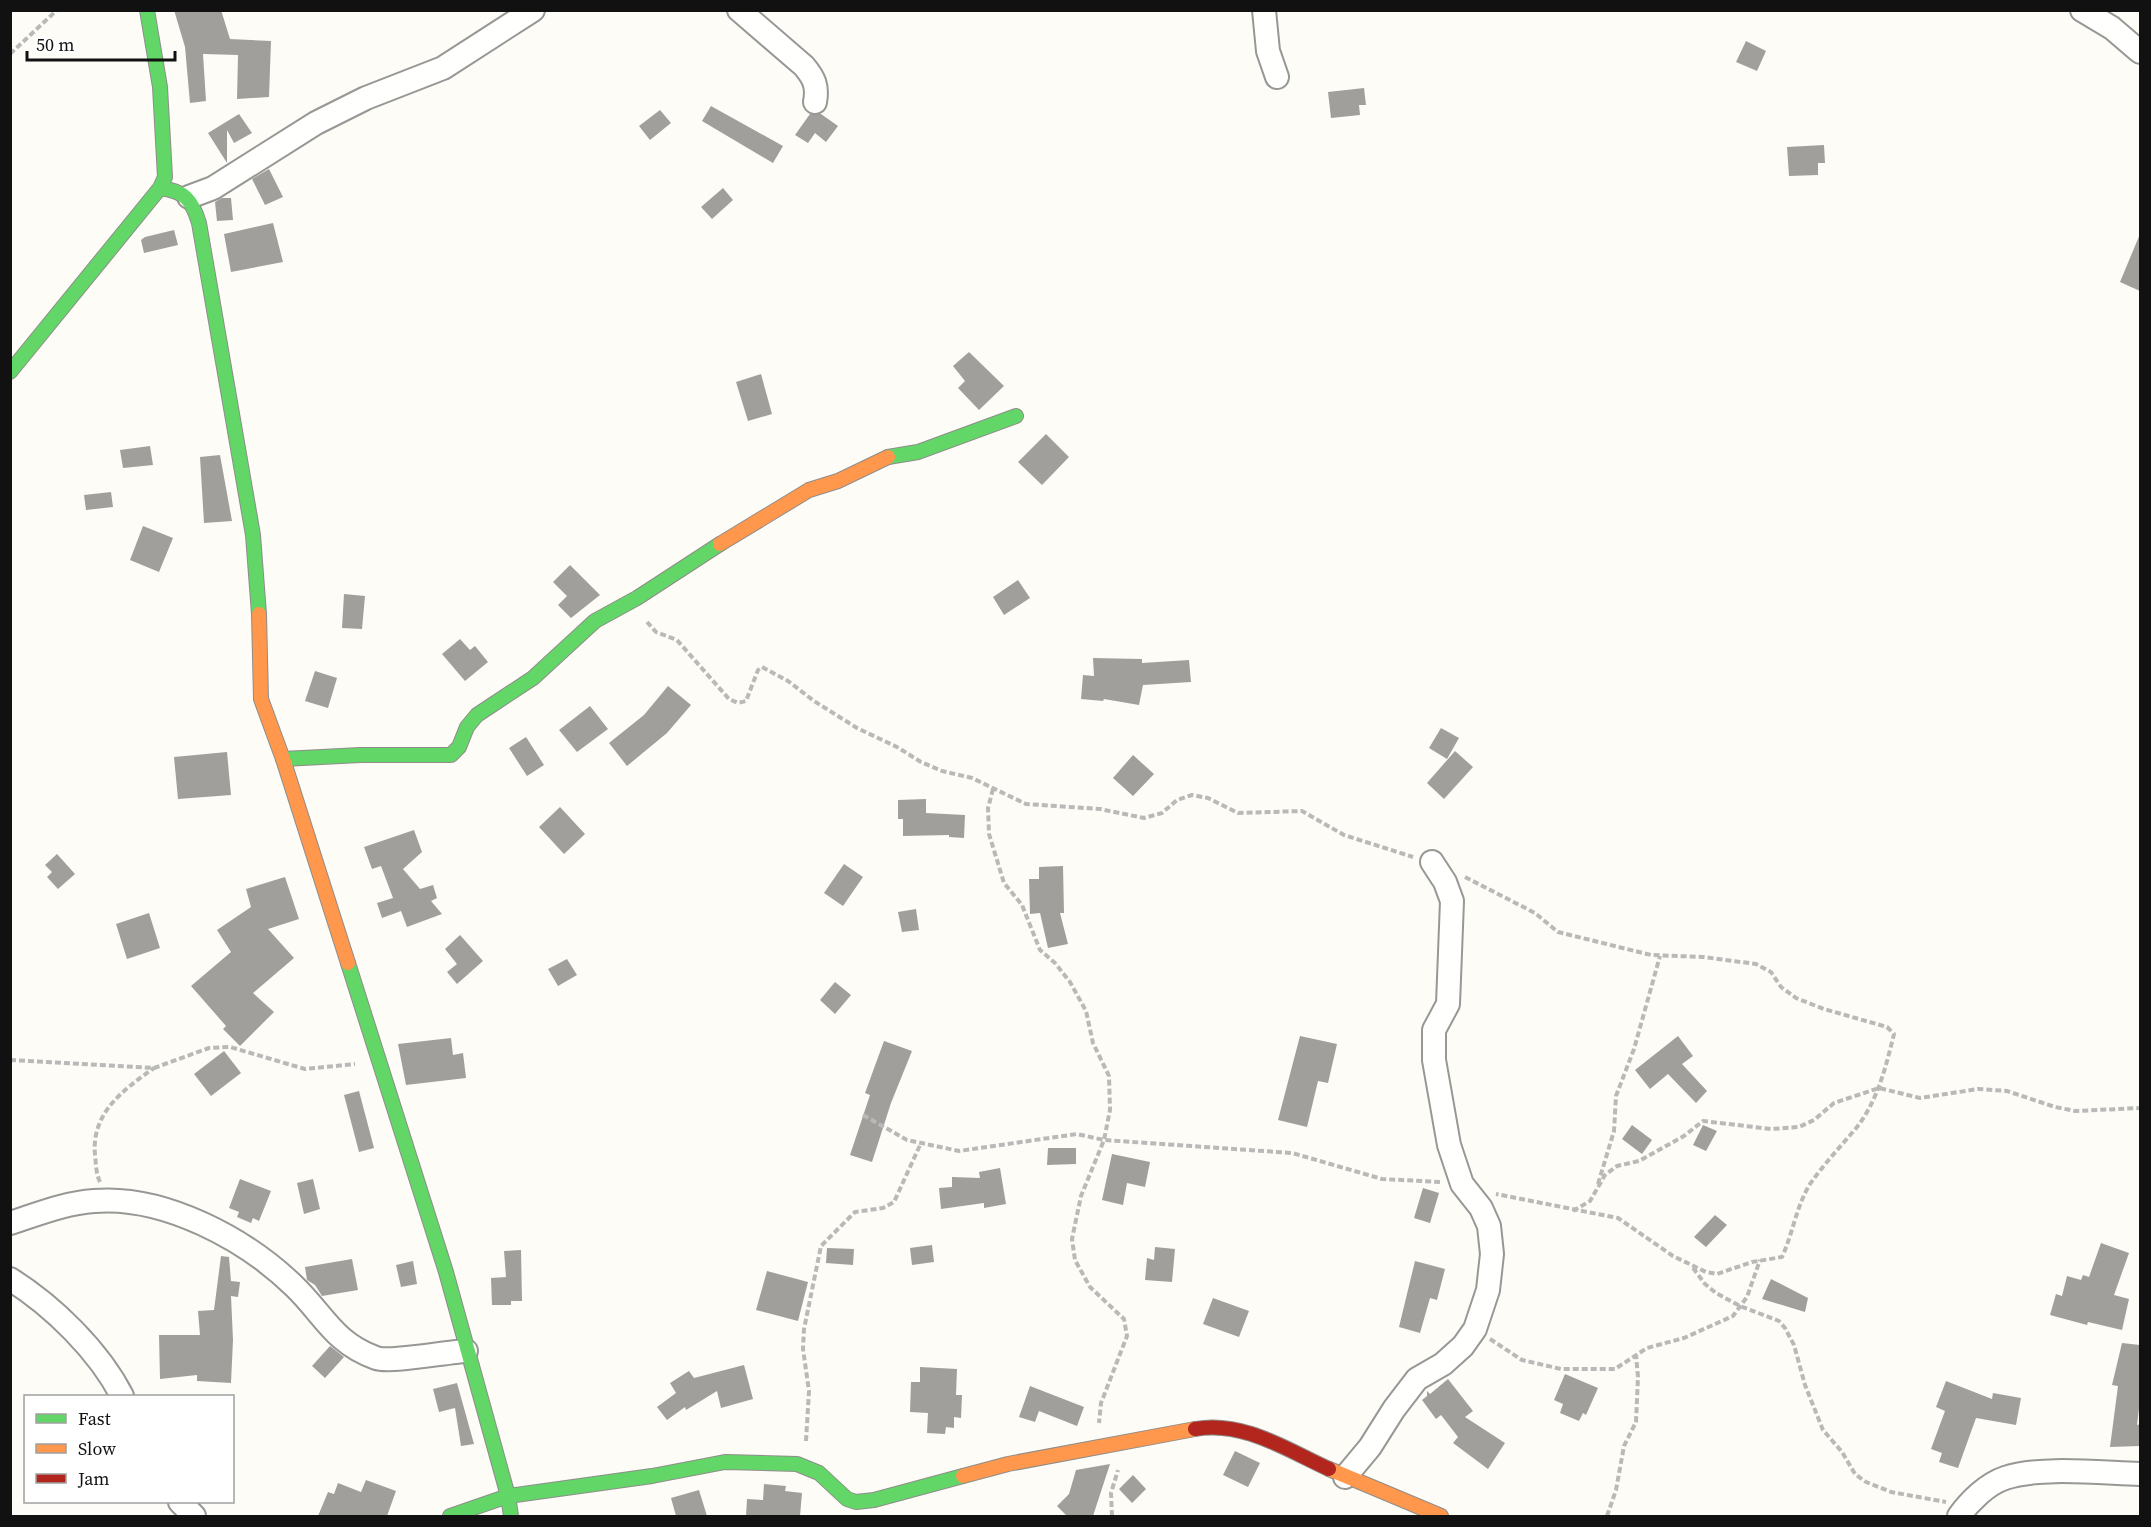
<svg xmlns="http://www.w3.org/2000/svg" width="2151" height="1527" font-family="'Source Serif 4',serif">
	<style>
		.building { fill: #a19f9c }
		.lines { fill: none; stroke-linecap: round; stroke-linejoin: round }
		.street-casing { stroke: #979795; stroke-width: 26 }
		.fast-casing { stroke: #8e8d8b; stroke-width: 16 }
		.slow-casing { stroke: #8e8d8b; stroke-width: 16 }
		.jam-casing { stroke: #8e8d8b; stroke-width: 16 }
		.path { stroke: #b9b9b8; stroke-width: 4; stroke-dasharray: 6 3; stroke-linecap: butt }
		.street { stroke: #fffffe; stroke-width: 22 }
		.fast { stroke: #63d668; stroke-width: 14 }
		.slow { stroke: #ff974d; stroke-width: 14 }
		.jam { stroke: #b3261e; stroke-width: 14 }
	</style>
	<rect width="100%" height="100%" fill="#fdfcf7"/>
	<path class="building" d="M174,10H221L230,39L271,41L269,97L237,99L238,55L203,54L206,101L190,103L185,47Z
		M1746,41L1766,51L1757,71L1736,62Z
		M1364,88L1366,105H1359L1360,115L1331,118L1328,92Z
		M711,106L783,146L773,163L702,121Z
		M660,110L671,123L650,140L639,126Z
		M239,114L252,133L234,143L227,130V163L208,133Z
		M810,114H821L838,126L826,142L815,133L808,143L795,135Z
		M1824,145L1825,163H1818V175L1789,176L1787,147Z
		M269,169L283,197L265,205L252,179Z
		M723,188L733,200L712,219L701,207Z
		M222,198H231L233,220L217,221L215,202Z
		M273,223L283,262L231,272L224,234Z
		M174,230L178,245L144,253L141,240L145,237Z
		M2140,234V291L2120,282Z
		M969,352L1004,386L979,410L958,388L965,381L953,366Z
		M761,374L772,414L748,421L736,382Z
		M1046,434L1069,457L1042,485L1018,462Z
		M150,446L153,465L123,468L120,450Z
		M220,455L232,521L204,523L200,457Z
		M111,492L113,507L86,510L84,495Z
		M143,526L173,538L159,572L130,560Z
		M570,565L600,595L571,618L558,605L567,596L553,582Z
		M1018,580L1030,598L1004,615L993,597Z
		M344,594L365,596L362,629L342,628Z
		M460,639L470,650L475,646L488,662L465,681L442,654Z
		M1093,658L1142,659V663L1189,660L1191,682L1143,685L1139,705L1104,699L1103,701L1081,699L1083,675L1094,676Z
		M315,671L337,678L328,708L305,701Z
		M668,686L691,705L667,733L627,766L609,743L644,715Z
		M590,706L608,729L577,752L559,730Z
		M1441,728L1459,738L1447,759L1429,748Z
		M526,737L544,765L527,776L509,748Z
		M1455,751L1473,767L1444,799L1427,783Z
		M227,752L231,795L178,799L174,757Z
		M1133,755L1154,774L1133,796L1113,778Z
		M926,799V813L965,815L964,838L949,837V835L903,836V819H898V800Z
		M560,807L585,834L564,854L539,827Z
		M414,830L422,852L403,869L420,889L433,885L437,898L431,901L442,914L407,927L401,911L382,918L377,903L393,898L381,866L372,869L364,847Z
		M57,854L75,874L58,889L47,877L52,872L45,865Z
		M844,864L863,877L843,906L824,893Z
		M1063,866L1064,913H1060L1068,944L1048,948L1040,913L1030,914L1029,879H1039V867Z
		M285,877L299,919L268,929L294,958L253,993L274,1012L240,1046L223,1029L226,1026L191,986L231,952L217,930L251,907L246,889Z
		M916,909L919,930L902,932L898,912Z
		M149,913L160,948L127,959L116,924Z
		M460,935L483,961L457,984L447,972L457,964L445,949Z
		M567,959L577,975L558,986L548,969Z
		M835,982L851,995L835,1014L820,1000Z
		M1300,1036L1337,1044L1328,1083L1318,1081L1307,1127L1278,1120Z
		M1678,1036L1693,1056L1682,1064L1707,1091L1696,1103L1668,1074L1650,1089L1635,1070Z
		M451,1038L453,1055L463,1053L466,1078L406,1085L398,1044Z
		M884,1041L912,1051L891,1103L872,1162L850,1155L870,1095L865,1093Z
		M224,1051L241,1073L211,1096L194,1074Z
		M359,1091L374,1148L359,1152L344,1095Z
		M1632,1125L1652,1140L1642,1154L1622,1139Z
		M1703,1125L1717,1131L1706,1151L1693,1145Z
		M1048,1148H1076V1164L1047,1165Z
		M1112,1154L1150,1162L1145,1187L1127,1183L1123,1205L1102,1200Z
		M1000,1168L1006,1204L984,1208V1203L941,1209L939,1188L952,1187V1177L980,1178L979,1172Z
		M240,1179L271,1191L259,1221L253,1218L251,1223L237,1217L239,1212L229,1208Z
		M313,1179L320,1209L304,1214L297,1183Z
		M1423,1188L1439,1193L1430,1223L1414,1218Z
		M1715,1215L1727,1225L1706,1247L1694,1237Z
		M2101,1243L2129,1253L2114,1295L2129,1299L2122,1330L2088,1322L2087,1325L2050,1315L2056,1294L2062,1296L2067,1276L2081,1280L2083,1275L2089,1277Z
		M932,1245L934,1262L912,1265L910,1248Z
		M1155,1247L1175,1249L1172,1282L1145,1280L1147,1258L1154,1260Z
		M827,1248L854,1249L853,1265L826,1263Z
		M521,1250L522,1301H511V1305H492L491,1278L506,1277L504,1251Z
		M221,1256L229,1257L231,1281L240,1282L238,1297L231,1296L233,1340L231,1383L197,1381V1375L160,1379L159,1335H200L198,1311L214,1310Z
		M352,1259L358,1290L322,1296L315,1285L307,1280L305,1267Z
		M413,1261L417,1284L401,1287L396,1265Z
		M1415,1261L1445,1269L1437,1300L1430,1298L1420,1333L1399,1327Z
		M767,1271L808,1282L798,1321L756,1310Z
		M1771,1279L1808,1298L1805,1312L1762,1299Z
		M1213,1298L1249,1311L1239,1337L1203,1324Z
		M2122,1343L2140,1345V1401L2137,1425L2140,1424V1446L2110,1447L2118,1386L2112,1385Z
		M330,1346L344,1357L325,1378L312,1366Z
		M744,1365L753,1399L721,1408L717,1391L686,1410L685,1407L667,1420L657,1407L676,1393L670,1383L689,1371L694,1378Z
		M920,1367L957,1369L956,1395H962L961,1418L954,1417V1428L946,1427L945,1434L927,1433L928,1413L910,1412L911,1382H920Z
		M1565,1374L1598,1388L1586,1415L1583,1413L1579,1421L1560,1413L1563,1404L1554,1400Z
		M1448,1379L1473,1411L1465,1417L1505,1443L1488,1469L1453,1443L1458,1437L1441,1415L1436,1419L1422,1400L1427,1396V1391L1430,1394Z
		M1946,1381L1992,1399L1993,1393L2021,1398L2016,1425L1976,1418L1958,1468L1939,1462L1942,1453L1931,1449L1945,1411L1936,1407Z
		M457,1383L474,1444L461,1446L455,1408L439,1412L433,1389Z
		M1030,1386L1084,1407L1077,1426L1039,1411L1035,1422L1019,1417Z
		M1235,1451L1260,1463L1248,1487L1223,1475Z
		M1110,1464L1093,1516H1067L1057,1506L1069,1494L1076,1470Z
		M1133,1475L1146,1489L1132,1503L1119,1489Z
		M366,1480L396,1491L387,1516H318L328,1492L334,1494L338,1483L361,1492Z
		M764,1484L786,1486L785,1491L802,1493L800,1516H746L747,1499L763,1500Z
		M699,1490L707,1516H676L671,1498Z"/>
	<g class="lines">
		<defs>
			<path id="street" d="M739,10L804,66C814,78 818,86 815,102
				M1264,10L1268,51L1277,77
				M2082,10L2112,28L2140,52
				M189,197L213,188L316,123L366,98L443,68L533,10
				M10,1223C38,1214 65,1203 94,1201C164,1195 246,1239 295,1287C324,1315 334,1343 376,1358C390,1363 447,1352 466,1351
				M10,1279C53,1306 99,1351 122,1396
				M1345,1477L1370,1447L1394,1409L1417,1379L1443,1364L1463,1346L1475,1329L1488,1290L1492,1254L1489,1226L1481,1208L1462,1184L1449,1145L1434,1060V1030L1448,1004L1452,901L1445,882L1432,862
				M180,1502L194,1516
				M1959,1516C1970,1501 1987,1484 2005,1478C2040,1466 2102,1473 2140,1474"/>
			<path id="fast" d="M160,188C185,191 192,200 199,223L253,535L259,614
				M10,372L160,188L165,177L160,87L147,10
				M888,457L918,452L1016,416
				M283,759L360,755H451L459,747L467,727L477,715L533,678L595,621L637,598L720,544
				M348,963L446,1272L508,1496L511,1516
				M450,1516L508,1496L652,1476L725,1462L797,1464L819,1473L847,1499L856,1502L874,1500L963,1476"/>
			<path id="slow" d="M720,544L809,490L838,481L888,457
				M259,614L261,699L283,759L348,963
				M1329,1469L1441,1516
				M963,1476L1008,1464L1195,1429"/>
			<path id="jam" d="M1195,1429C1243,1420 1287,1450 1329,1469"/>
		</defs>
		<use href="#street" class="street-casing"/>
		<use href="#fast" class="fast-casing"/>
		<use href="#slow" class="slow-casing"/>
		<use href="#jam" class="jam-casing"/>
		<path class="path" d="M10,54L57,10
			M647,622L656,632L677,640L729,699L738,703L746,701L758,670L762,667L788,681L814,701L857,728L897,747L921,762L942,771L972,778L1026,804L1100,809L1144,818L1162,813L1177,800L1192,795L1208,798L1238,813L1302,811L1344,835L1413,857
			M993,789L988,808L989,834L1004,883L1022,905L1040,950L1055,963L1070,982L1086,1011L1093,1043L1109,1076L1110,1110L1104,1140L1081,1196L1072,1239L1075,1260L1090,1287L1124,1319L1127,1336L1101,1403L1099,1423
			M1465,877L1535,913L1558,932L1651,955L1703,957L1756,964L1771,972L1781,987L1796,998L1824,1009L1887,1027L1894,1034C1886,1066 1878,1100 1857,1127C1841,1146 1824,1164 1810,1184C1796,1207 1793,1233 1782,1257L1752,1262L1717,1274L1706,1272L1673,1256L1618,1218L1496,1194
			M10,1060L154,1068L209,1048L230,1047L305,1069L355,1064
			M863,1115L907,1140L959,1151L1077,1134L1104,1140L1292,1153L1382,1179L1440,1182
			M100,1182C96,1174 96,1164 95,1155C91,1113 123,1090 154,1068
			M1598,1184L1614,1131L1616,1096L1634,1049L1660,956
			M1573,1211L1590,1201L1605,1175L1617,1166L1639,1161L1684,1136L1703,1121L1771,1129L1799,1127L1814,1120L1834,1103L1879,1088L1920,1098L1978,1089L2007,1091L2055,1107L2075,1111L2140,1108
			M1693,1268L1705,1284L1716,1293L1740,1306L1779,1321L1785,1328L1794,1345L1805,1385L1823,1430L1842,1452L1855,1474L1866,1482L1891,1492L1946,1502
			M1490,1339L1522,1360L1561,1369H1615L1647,1348L1684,1338L1733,1316L1747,1297L1760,1260
			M806,1441L809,1391L803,1349L804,1329L821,1246L855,1212L883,1208L894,1202L921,1143
			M1112,1516L1111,1493L1118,1470
			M1607,1516L1616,1490L1624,1446L1636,1422L1638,1377L1636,1355"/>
		<use href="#street" class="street"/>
		<use href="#fast" class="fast"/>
		<use href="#slow" class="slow"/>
		<use href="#jam" class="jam"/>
	</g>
	<rect width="2151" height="1527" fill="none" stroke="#111111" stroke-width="24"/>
	<rect x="24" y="1395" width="210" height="108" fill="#ffffff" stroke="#a0a0a0" stroke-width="1.5"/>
	<rect x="36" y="1414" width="30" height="9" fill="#63d668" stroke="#a0a0a0" stroke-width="1.5"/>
	<text x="78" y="1425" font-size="18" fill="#111111">Fast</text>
	<rect x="36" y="1444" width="30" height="9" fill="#ff974d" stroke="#a0a0a0" stroke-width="1.5"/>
	<text x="78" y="1455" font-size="18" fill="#111111">Slow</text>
	<rect x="36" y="1474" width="30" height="9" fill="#b3261e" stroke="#a0a0a0" stroke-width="1.5"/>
	<text x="78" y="1485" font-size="18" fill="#111111">Jam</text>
	<path d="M27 51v9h148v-9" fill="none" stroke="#111111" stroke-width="3"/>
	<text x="36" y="51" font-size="18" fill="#111111" stroke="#ffffff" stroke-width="4.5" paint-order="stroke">50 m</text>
</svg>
